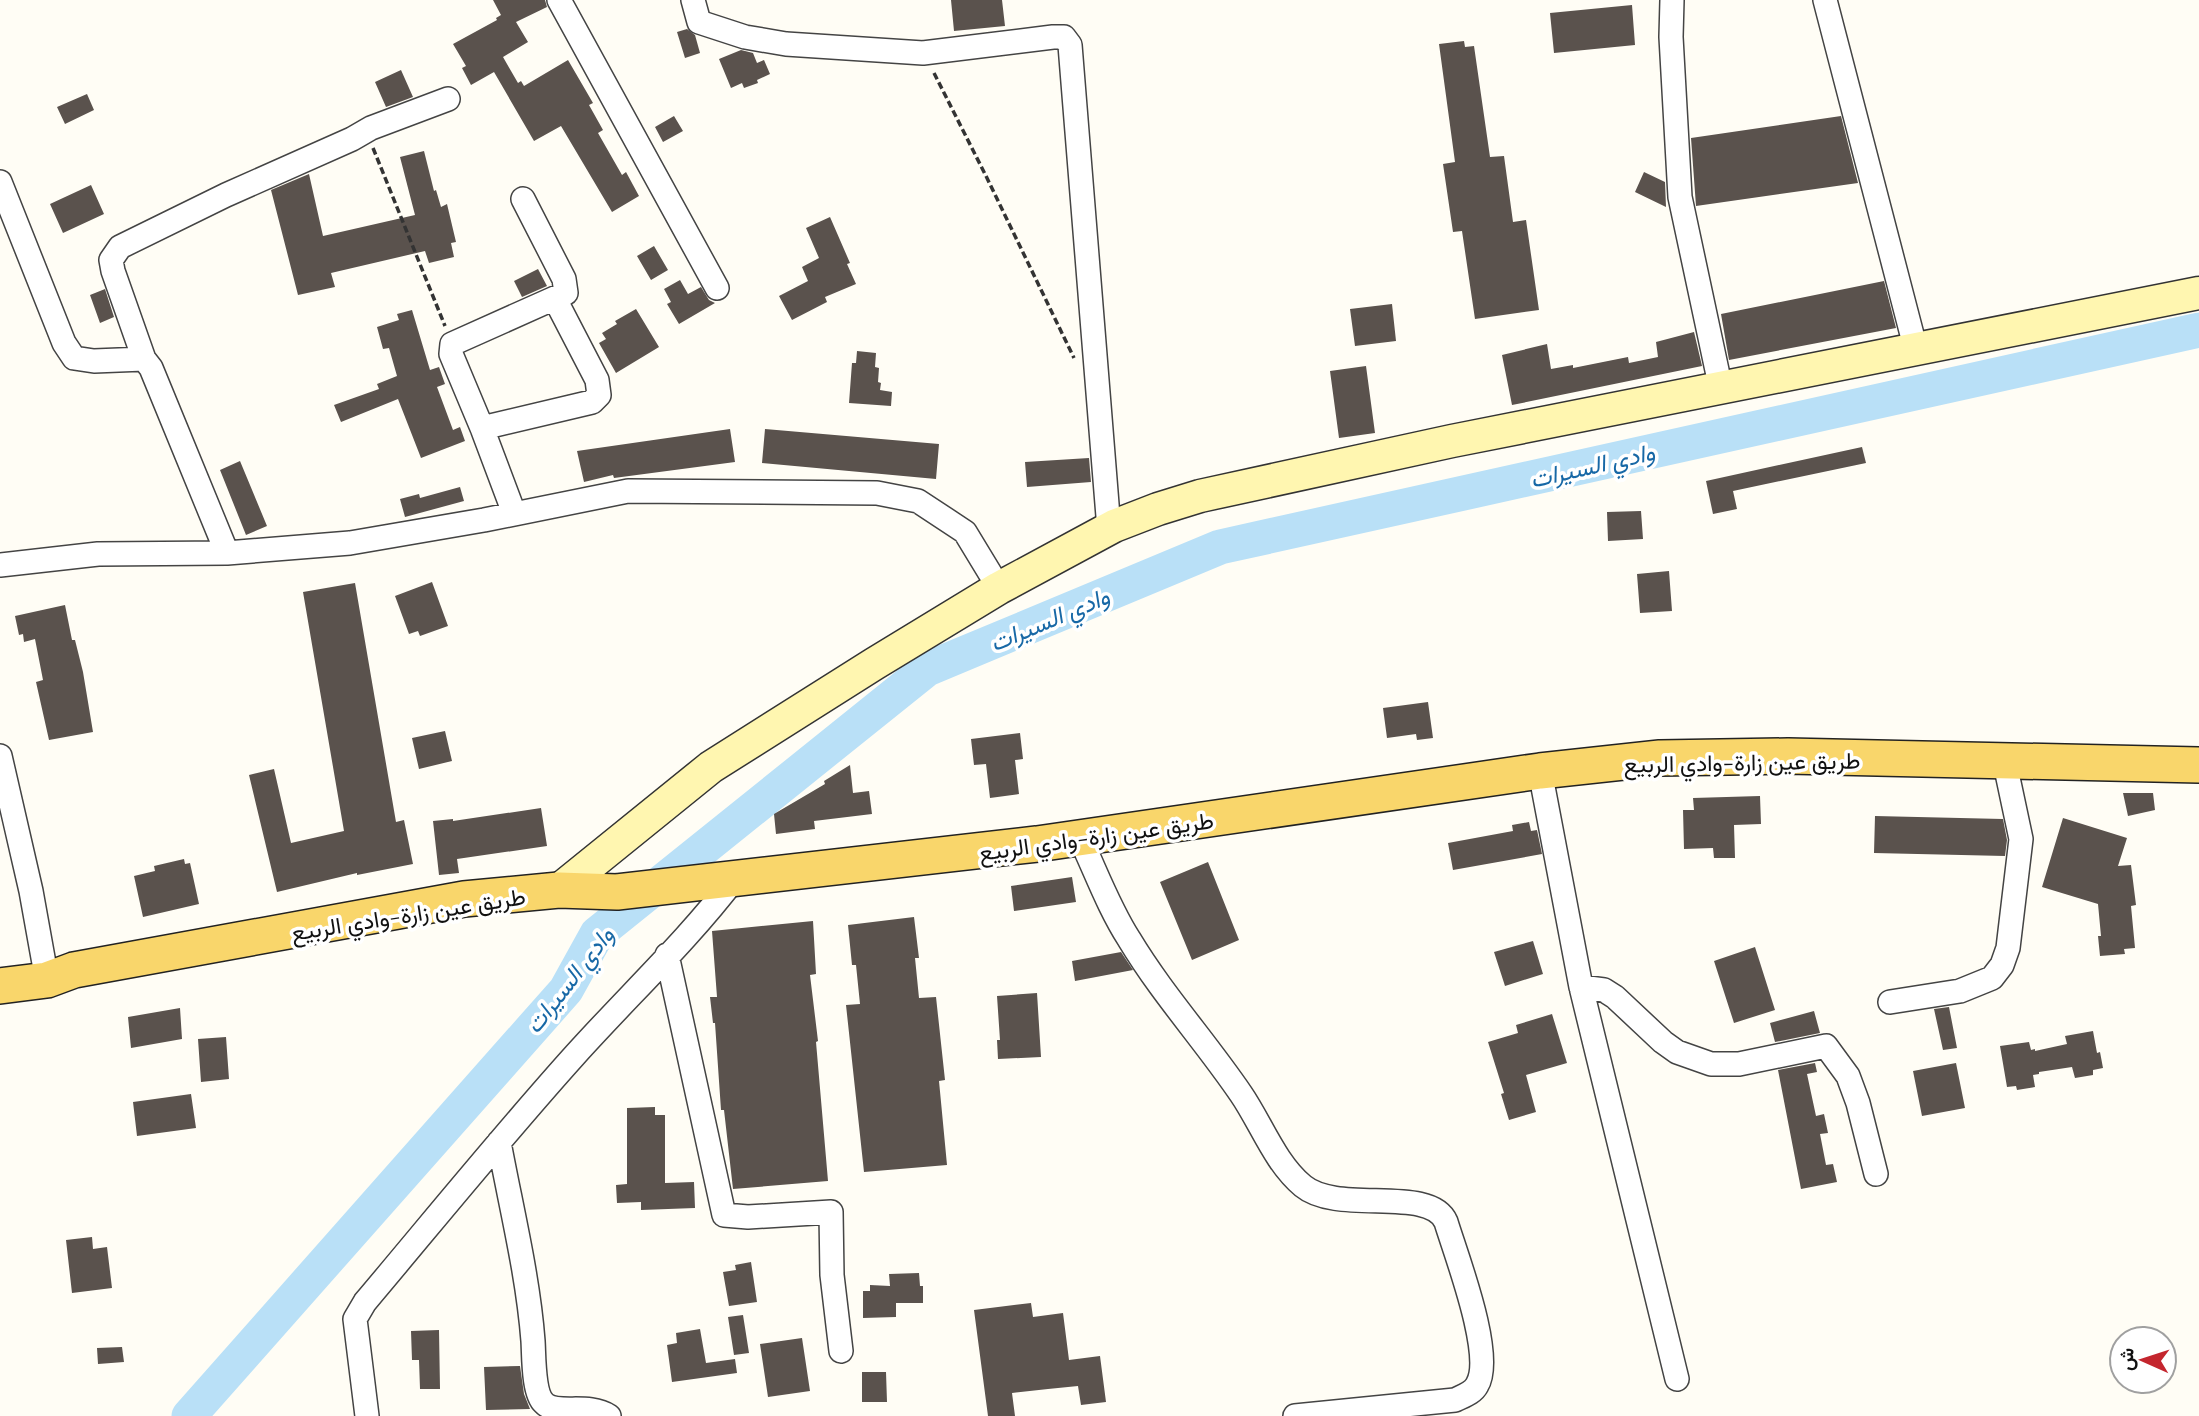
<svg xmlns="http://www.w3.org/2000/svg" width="2199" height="1416" font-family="'Playfair Display',Vazirmatn,serif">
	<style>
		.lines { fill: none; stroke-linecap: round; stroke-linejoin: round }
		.river { stroke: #b9e0f7; stroke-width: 35 }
		.building { fill: #5a524d }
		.minor-casing { stroke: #444; stroke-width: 26 }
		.secondary-casing { stroke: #333; stroke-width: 35 }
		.primary-casing { stroke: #222; stroke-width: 38 }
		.path { stroke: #333; stroke-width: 3.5; stroke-dasharray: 7 3.5; stroke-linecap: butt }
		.minor { stroke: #fff; stroke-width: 23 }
		.secondary { stroke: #fff6b0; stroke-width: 32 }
		.primary { stroke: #f9d66b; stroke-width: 35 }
		.labels { text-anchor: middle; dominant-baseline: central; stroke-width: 7; stroke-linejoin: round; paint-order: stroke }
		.street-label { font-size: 23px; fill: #111; stroke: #fff }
		.water-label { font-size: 24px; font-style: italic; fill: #1768a6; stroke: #fff }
	</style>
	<rect width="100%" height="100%" fill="#fffdf5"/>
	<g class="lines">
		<path class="river" d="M189,1416L566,990L597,934L927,669L1220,547L2199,330"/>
	</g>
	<path class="building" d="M493,0H545L547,7L516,22L528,42L503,57L518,83L521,81L524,86L568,60L593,103L589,105L603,130L598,133L622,175L626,172L639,196L612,212L561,126L534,141L494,72L471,85L462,68L466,66L453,44L497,20L496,18L501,15Z
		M951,0H1002L1005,26L954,31Z
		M1632,5L1635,45L1554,53L1550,13Z
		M687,29L695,35L700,53L685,58L677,32Z
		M1464,41L1465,47L1474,46L1490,157L1504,156L1513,222L1526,220L1539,310L1475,319L1462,231L1453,232L1443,164L1455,162L1439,44Z
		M741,50L753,53L757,63L764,60L770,74L757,80L758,83L744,88L742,83L731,88L719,59Z
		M401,70L413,97L386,107L375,82Z
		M87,94L94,110L65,124L57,107Z
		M674,116L683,131L663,142L655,127Z
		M1841,116L1858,183L1696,206L1691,138Z
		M424,151L434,191L436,190L441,207L447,204L456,242L451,243L454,257L429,263L425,251L331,273L335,287L298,295L271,190L309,174L323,236L415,215L400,157Z
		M1644,172L1665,182L1666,207L1635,192Z
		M91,185L104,214L63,233L50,204Z
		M830,217L850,263L847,264L856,284L825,297L827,302L792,320L779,296L808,281L802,267L819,258L806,228Z
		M654,246L668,270L651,280L637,256Z
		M538,269L547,286L522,297L514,281Z
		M680,280L688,294L701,287L709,300L715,303L679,324L667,304L671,302L664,289Z
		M1884,281L1896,328L1729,360L1721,314Z
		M105,289L114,317L100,323L90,295Z
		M1392,304L1396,341L1355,346L1350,309Z
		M636,309L659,347L616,373L599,343L606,339L602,333L617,324L615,321Z
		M412,310L430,370L439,367L445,384L437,387L453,430L460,427L465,441L421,458L398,399L341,422L334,405L379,389L377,384L397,376L389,348L383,349L377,327L399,320L397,314Z
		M1694,332L1702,366L1512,405L1502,355L1547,344L1551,369L1573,365V368L1628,357L1629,363L1658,357L1656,342Z
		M857,351L876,353L875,367L879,368L878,382L881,383L880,390L892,392L891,406L849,403L852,363H856Z
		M1366,366L1375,433L1339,438L1330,371Z
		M730,429L735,462L614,478L613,475L584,482L577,451Z
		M765,429L939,444L936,479L762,463Z
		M1862,447L1866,463L1733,491L1737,509L1713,514L1706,481Z
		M1089,458L1091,482L1027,487L1025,462Z
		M240,461L267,526L246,535L220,470Z
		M460,487L464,501L405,517L400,499L419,494L420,498Z
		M1641,511L1643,539L1608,541L1607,512Z
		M1669,571L1672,611L1640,613L1637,574Z
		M432,582L448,626L420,636L418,631L409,634L395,596Z
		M355,583L396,822L404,820L413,864L357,875V873L277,892L249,775L274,769L291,843L344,831L303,592Z
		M65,605L72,640H75L83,672L93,732L49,740L36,682L43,680L35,639L24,642L23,634L19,635L15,616Z
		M1428,702L1433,738L1417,740L1416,734L1387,738L1383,708Z
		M445,731L452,761L419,769L412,738Z
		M1020,733L1023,759L1015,760L1019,794L990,798L986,764L974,765L971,739Z
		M850,765L853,793L869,791L872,814L814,821L815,829L776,834L774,814L825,784L824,781Z
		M2123,793H2153L2155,810L2128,816Z
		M1760,796L1761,824L1734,825L1735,858H1714L1713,848L1684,849L1683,810H1694L1693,798Z
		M541,808L547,846L457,859L459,873L439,875L433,821L453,819V821Z
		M1875,816L2003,819L2007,840L2005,856L1874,853Z
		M2063,818L2127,838L2118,866L2131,865L2136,905L2131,906L2135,948L2124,949L2125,954L2100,956L2098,936H2101L2098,904L2042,887Z
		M1529,822L1531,831L1537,830L1542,854L1453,870L1448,843L1513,831L1512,825Z
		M184,859L185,864L190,863L199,904L143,917L134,876L155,871L154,866Z
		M1208,862L1239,940L1192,960L1160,882Z
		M1072,877L1076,902L1014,911L1011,886Z
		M914,917L919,958H915L919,998L936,997L945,1080L939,1081L947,1165L864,1172L846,1005L860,1004L856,965H852L848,925Z
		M813,921L816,974L810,975L818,1041L816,1042L828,1181L733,1189L724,1110H721L715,1023H713L710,997H717L712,931Z
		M1533,941L1543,974L1505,986L1494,952Z
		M1755,947L1775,1010L1734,1023L1714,961Z
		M1121,952L1133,970L1075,981L1072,961Z
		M1037,993L1041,1057L998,1059L997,1040H1000L997,996Z
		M1949,1007L1957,1048L1943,1050L1934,1009Z
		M180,1008L182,1039L131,1048L128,1017Z
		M1814,1011L1820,1033L1775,1042L1770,1023Z
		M1552,1014L1567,1063L1526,1075L1536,1112L1509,1120L1501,1094L1504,1093L1488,1042L1518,1033L1516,1025Z
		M2093,1031L2097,1053L2100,1052L2103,1068L2093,1070V1075L2075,1078L2072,1067L2039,1072V1074L2033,1075L2035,1087L2017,1090L2016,1086L2007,1087L2000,1046L2029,1042L2031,1050L2035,1049V1051L2067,1044L2065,1036Z
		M226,1037L229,1079L201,1082L198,1039Z
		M1815,1063L1817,1072L1807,1074L1816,1116L1824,1114L1828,1133L1820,1134L1826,1165L1833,1164L1837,1182L1801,1189L1778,1070Z
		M1956,1063L1965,1108L1922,1116L1913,1071Z
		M191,1094L196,1128L137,1136L133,1102Z
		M655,1107V1115H665V1183L694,1182L695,1208L641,1210V1202L617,1203L616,1185L627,1184V1108Z
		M92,1237L93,1249L107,1247L112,1288L72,1293L66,1240Z
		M751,1262L757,1302L729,1306L723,1272L736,1270L735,1265Z
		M919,1273L920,1286H923V1303H896V1317L863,1318V1291H870V1285L890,1286L889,1274Z
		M1031,1303L1033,1317L1063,1313L1069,1360L1100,1356L1106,1402L1081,1405L1078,1386L1048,1389L1012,1393L1015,1416H988L974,1310Z
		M743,1315L749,1353L734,1355L728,1317Z
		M700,1329L706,1363L735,1359L737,1373L672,1382L667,1345L677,1343L676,1333Z
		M439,1330L440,1389H420L419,1360H412L411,1331Z
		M802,1338L810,1391L768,1397L760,1344Z
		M122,1347L124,1362L98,1364L97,1348Z
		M520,1366L524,1394L530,1409L486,1410L484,1367Z
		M862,1372H886L887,1402H862Z"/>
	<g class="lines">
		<defs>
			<path id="minor" d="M559,0L717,288
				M693,0L699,22L745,37L786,44L923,53L1053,37H1064L1070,45L1109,529
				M1672,0L1671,37L1680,197L1721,389
				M1825,0L1916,350
				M0,182L64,343L74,358L94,361L144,359L151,368L227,553
				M144,359L113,271L111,260L120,247L226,195L352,139L371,128L448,99
				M482,428L592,402L599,395L597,380L555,299
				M514,513L482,428L451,354L452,344L566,293L564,279L523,199
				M0,565L98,554L227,553L350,543L484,520L628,491L877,493L918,501L965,532L999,588
				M0,756L31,891L47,980
				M1540,771L1581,987L1677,1379
				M1080,838C1096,872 1109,908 1129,939C1162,994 1205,1041 1241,1094C1261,1123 1275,1163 1303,1186C1338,1215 1430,1185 1446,1222C1456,1255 1495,1356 1477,1385C1473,1393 1463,1396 1455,1400L1295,1416
				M667,955L724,1215L748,1217L831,1212L832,1275L841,1351
				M1581,987L1604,990L1615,997L1663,1042L1677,1052L1711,1064H1739L1826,1046L1848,1076L1858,1103L1876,1174
				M1890,1002L1960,991L1992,978L2002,965L2008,948L2021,839L2004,759
				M499,1142C511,1207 528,1275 533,1341C534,1356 533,1393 544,1403C556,1416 588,1402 609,1416
				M367,1416L355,1319L365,1302C435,1219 503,1135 575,1055C628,996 687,941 735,878"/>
			<path id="secondary" d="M559,890L711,767L874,664L999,588L1114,526L1158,509L1200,496L1452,441L2199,293"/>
			<path id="primary" d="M0,986L47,980L74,970L464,899L559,890L617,892L1037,844L1540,771L1660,758L1788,756L2199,765"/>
		</defs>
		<use href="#minor" class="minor-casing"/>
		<use href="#secondary" class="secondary-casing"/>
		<use href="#primary" class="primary-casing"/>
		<path class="path" d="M934,73L986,176L1074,358
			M373,148L445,326"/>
		<use href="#minor" class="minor"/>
		<use href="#secondary" class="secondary"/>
		<use href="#primary" class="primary"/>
	</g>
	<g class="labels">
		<g class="street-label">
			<text transform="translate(1742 761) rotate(-1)">طريق عين زارة-وادي الربيع</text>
			<text transform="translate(1096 835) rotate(-8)">طريق عين زارة-وادي الربيع</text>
			<text transform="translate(408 913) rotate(-9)">طريق عين زارة-وادي الربيع</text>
		</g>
		<g class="water-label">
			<text transform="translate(1592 464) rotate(-13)">وادي السيرات</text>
			<text transform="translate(1049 618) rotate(-23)">وادي السيرات</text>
			<text transform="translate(568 979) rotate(-52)">وادي السيرات</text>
		</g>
	</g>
	<g transform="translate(2143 1360) rotate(273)"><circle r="33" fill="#ffffff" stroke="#a0a0a0" stroke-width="2"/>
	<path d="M0-5L12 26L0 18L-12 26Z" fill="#c4262e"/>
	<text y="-10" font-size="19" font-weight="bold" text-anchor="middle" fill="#111111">ش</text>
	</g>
</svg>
